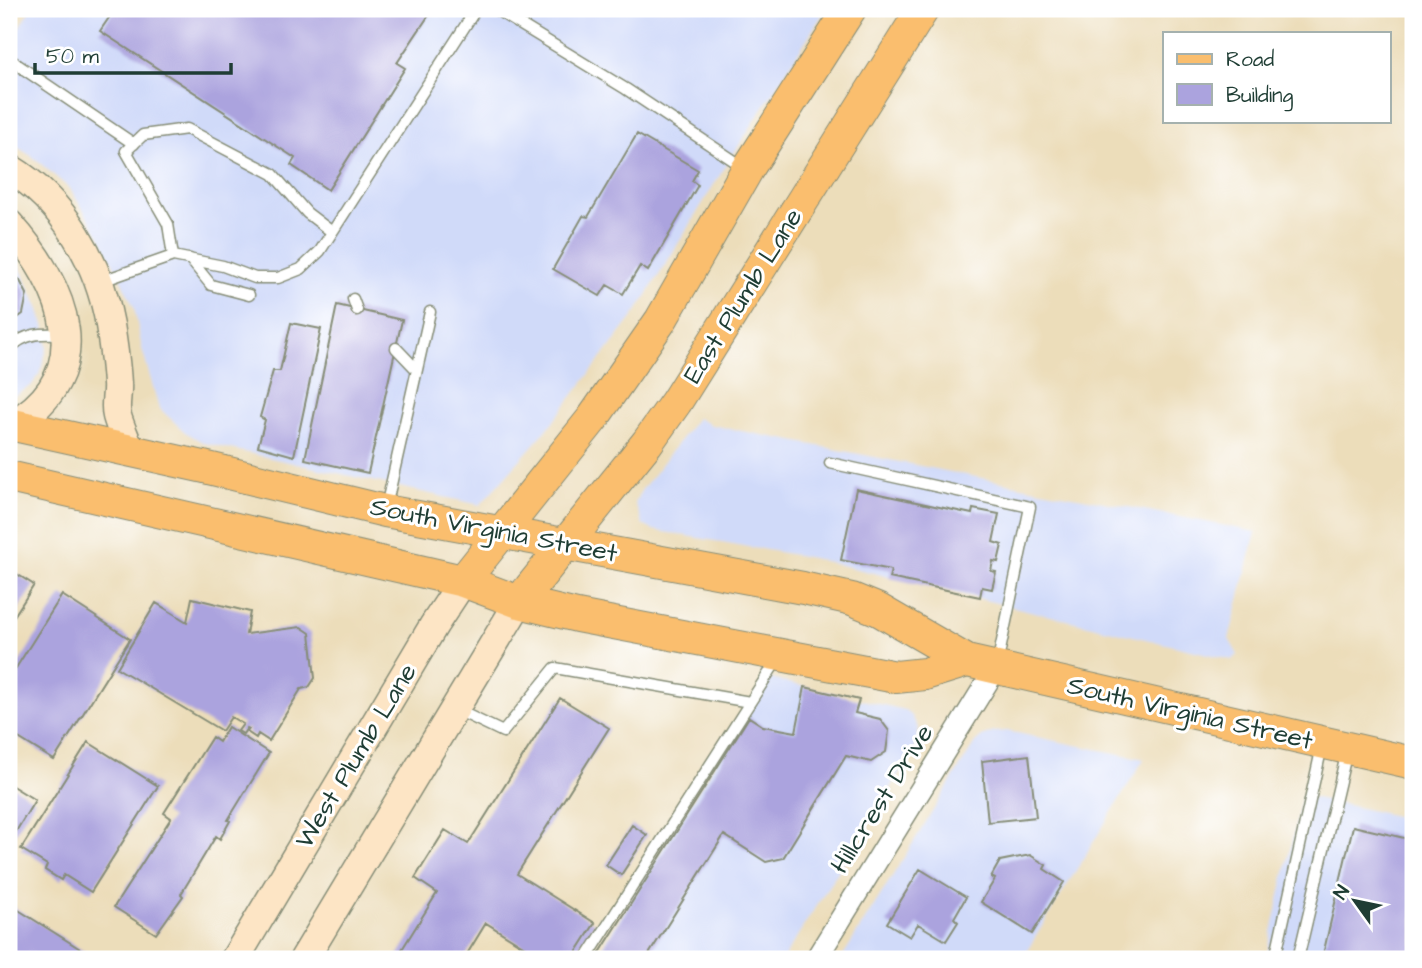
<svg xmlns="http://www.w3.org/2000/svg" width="1422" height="968" font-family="'Architects Daughter',sans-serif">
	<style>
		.built { fill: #d0daf9 }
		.building { fill: #aba3de }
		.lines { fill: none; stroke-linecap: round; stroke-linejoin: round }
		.lane-casing { stroke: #868d77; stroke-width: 13 }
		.street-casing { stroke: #868d77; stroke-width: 24 }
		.secondary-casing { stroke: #868d77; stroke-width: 31 }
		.primary-casing { stroke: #868d77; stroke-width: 34 }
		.lane { stroke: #fff; stroke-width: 10 }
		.street { stroke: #fff; stroke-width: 21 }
		.secondary { stroke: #fde5c5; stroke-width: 28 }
		.primary { stroke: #fabe6e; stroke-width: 32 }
		.labels { text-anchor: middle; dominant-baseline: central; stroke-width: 6; stroke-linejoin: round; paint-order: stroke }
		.street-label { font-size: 26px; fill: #1f3d34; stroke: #fff }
	</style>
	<rect width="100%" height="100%" fill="#fff"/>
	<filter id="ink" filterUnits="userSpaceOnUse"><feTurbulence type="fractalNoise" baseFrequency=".0143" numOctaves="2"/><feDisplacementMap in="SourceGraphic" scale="14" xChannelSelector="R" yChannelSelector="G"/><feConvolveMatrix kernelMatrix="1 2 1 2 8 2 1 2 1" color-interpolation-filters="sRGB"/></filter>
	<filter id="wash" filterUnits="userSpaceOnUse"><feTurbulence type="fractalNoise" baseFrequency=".00686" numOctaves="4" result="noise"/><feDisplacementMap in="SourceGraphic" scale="28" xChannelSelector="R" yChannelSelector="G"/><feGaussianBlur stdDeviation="1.57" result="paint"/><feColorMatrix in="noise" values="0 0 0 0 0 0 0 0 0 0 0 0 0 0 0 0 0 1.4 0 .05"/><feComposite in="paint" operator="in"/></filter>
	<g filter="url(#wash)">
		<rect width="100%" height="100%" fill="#ecddba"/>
		<path class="built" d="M31,9H826L715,183L636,313L549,427L480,505L204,443L185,432L159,408L142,349L134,307L100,236L70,189L33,157L9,142V43Z
			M9,251L17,261L39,309L45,328L47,348L40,373L31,386L10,398Z
			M697,418L711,425L1256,532L1229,639L1238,655L1232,660L812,558L653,530L643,525L635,503L641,491Z
			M767,678L905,710L912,716L918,728V740L915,748L783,959H595Z
			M1007,731L1144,759L1022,959H841L975,743L982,737L994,732Z
			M1302,795L1413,820V959H1266Z"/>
		<g id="blocks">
			<path class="building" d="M115,9H433L397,63L405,68L328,190L291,165L295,158L100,31Z
				M637,134L698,170L692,181L698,185L648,271L640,266L623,294L607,285L600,296L553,269L583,216L588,217Z
				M9,275L19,279L27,294L23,314L9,324Z
				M337,305L402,320L368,473L305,459Z
				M291,323L321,329L294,456L258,446L265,420L260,417L273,371H280Z
				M856,489L972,514L973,509L999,514L993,542L1002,545L998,562L993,561L991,571L996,572L992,589L982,587L980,597L889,578L891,570L841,560Z
				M9,569L34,585L9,624Z
				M62,595L130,639L54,760L9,732V679Z
				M192,598L250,612L246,634L301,627L310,633L315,678L309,687L301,689L269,741L258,734L256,738L247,732L249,729L247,728L243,734L238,731L243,724L231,717L222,731L117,668L156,603L187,622Z
				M805,687L859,700L855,713L880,719L889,731L886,752L871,762L846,756L783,858L766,862L724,835L646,959H596L749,717L763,726L796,732Z
				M560,698L609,728L517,874L595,923L572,959H544L486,923L464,959H396L437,893L415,878L445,830L468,844Z
				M228,727L269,753L228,820L230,821L220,839L216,836L181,894L183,896L156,934L114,907L171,818L164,813L212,737L219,742Z
				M88,742L158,786L91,892L64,875L61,880L45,870L47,865L21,849Z
				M1029,755L1036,817L988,822L982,761Z
				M9,784L35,800L9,843Z
				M632,825L647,835L621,875L606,865Z
				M1353,826L1413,840V959H1322Z
				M1030,855L1046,865L1044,869L1064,882L1032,934L981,902L995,879L991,877L1000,861Z
				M920,869L966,897L954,918L958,922L946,941L918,924L910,937L887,923Z
				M9,904L96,959H9Z"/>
		</g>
	</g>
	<g filter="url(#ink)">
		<use href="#blocks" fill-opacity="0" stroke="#868d77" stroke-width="2"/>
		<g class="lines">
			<defs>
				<path id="lane" d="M495,9L626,89L745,168
					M9,59L134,144
					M173,256L168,224L126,151L143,135L187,129L273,174L307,213L332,232
					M190,259L211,285L249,295
					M99,282L173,256L223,266L255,278H278L301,269L320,251L476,9
					M353,299L357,310
					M396,348L417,370
					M9,349C25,332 42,333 64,334
					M830,463L1030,507L997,665
					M386,507L430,312
					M455,709L503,732L555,668L750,702
					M586,959L779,657
					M1275,959L1322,746
					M1298,959L1347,751"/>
				<path id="street" d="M816,959L996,668"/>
				<path id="secondary" d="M9,168C64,201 99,262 110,325C113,344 116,365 117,384C118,394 114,405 117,416C120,427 126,439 130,451
					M9,224C65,286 101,374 11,425
					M235,959L434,625L463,581
					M304,959L519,602"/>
				<path id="primary" d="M9,424L204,467L385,511L803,588L852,599L879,610L967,661L1413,763
					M9,477L463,581L519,602L577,616L896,677L925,674L967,661
					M463,581L593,418L661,320L747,170L850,9
					M519,602L647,443L676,402L923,9"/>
			</defs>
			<use href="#lane" class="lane-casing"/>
			<use href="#street" class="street-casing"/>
			<use href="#secondary" class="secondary-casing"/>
			<use href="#primary" class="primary-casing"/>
			<use href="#lane" class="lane"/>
			<use href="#street" class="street"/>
			<use href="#secondary" class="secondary"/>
			<use href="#primary" class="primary"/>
		</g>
	</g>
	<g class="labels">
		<g class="street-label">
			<text transform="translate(743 296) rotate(-58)">East Plumb Lane</text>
			<text transform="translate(494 530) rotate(11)">South Virginia Street</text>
			<text transform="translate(1190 713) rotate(13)">South Virginia Street</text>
			<text transform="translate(356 756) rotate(-59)">West Plumb Lane</text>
			<text transform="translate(882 799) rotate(-58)">Hillcrest Drive</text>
		</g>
	</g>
	<rect width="1422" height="968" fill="none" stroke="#fff" stroke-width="35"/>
	<rect x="1163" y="32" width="228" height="91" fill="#ffffff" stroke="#a5b1ae" stroke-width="2"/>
	<rect x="1177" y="54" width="35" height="10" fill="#fabe6e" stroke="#a5b1ae" stroke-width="2"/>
	<text x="1226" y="66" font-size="21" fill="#1f3d34">Road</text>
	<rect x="1177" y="84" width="35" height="21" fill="#aba3de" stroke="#a5b1ae" stroke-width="2"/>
	<text x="1226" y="102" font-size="21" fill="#1f3d34">Building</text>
	<g transform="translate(1355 901) rotate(303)" stroke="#ffffff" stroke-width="5" paint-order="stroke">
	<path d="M0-5L12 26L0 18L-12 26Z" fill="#1f3d34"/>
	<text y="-10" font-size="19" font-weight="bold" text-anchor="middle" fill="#1f3d34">N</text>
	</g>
	<path d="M35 63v10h196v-10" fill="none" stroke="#1f3d34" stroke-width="3.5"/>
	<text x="46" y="63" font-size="21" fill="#1f3d34" stroke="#ffffff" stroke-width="5" paint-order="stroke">50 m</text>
</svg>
